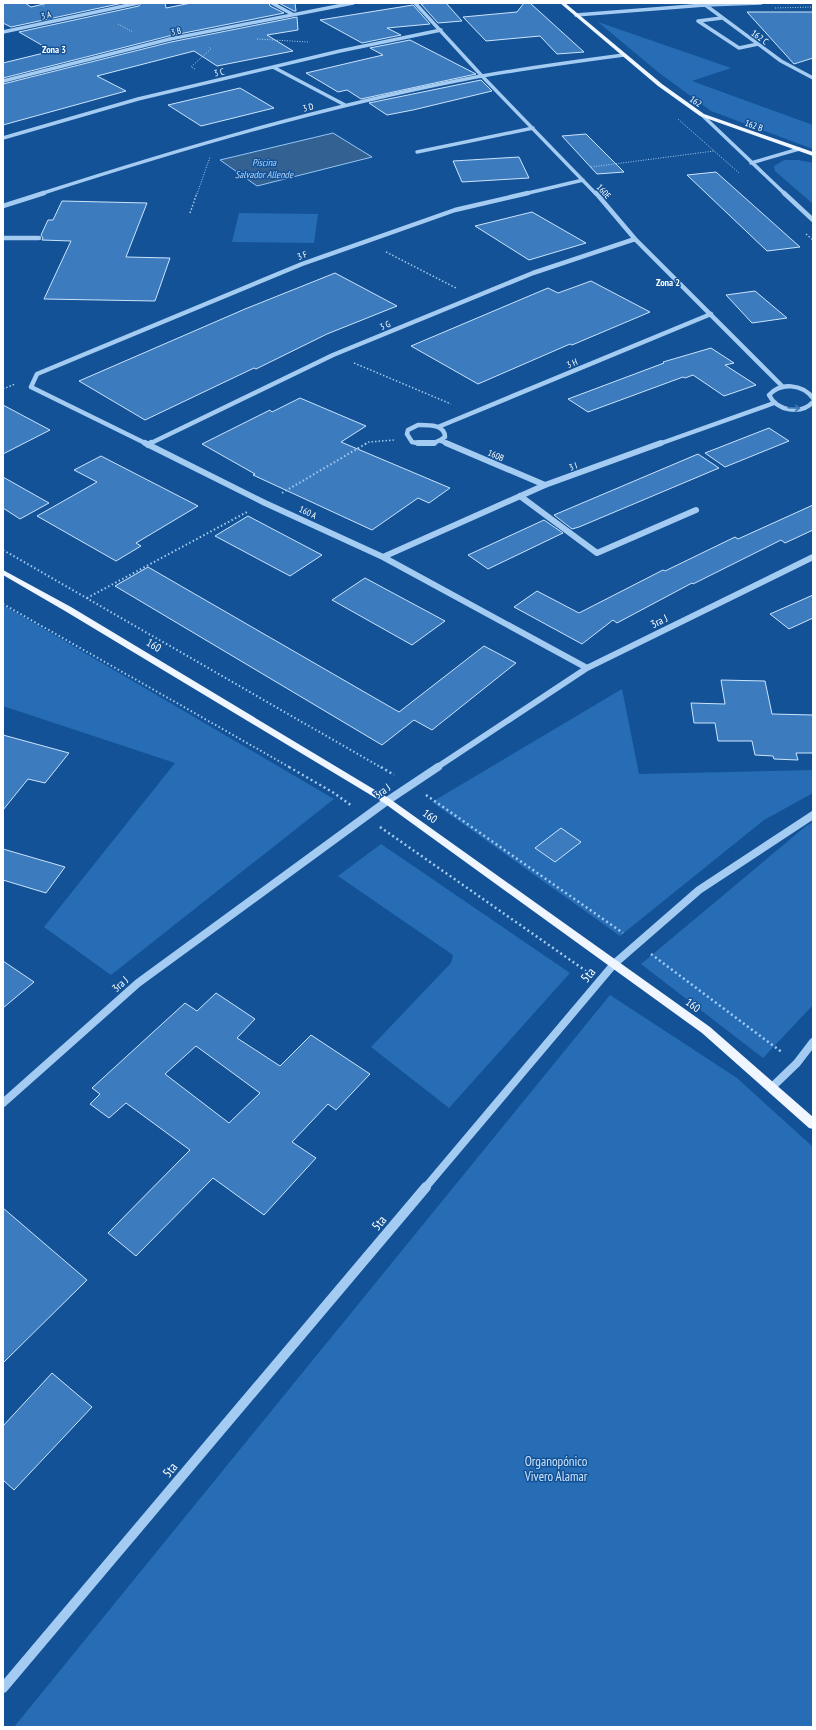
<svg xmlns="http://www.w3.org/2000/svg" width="816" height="1730" font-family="'PT Sans Narrow',sans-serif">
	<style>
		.green { fill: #266db5 }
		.water { fill: #336192; stroke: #95c6f5 }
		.building { fill: #3c7cbe; stroke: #cbe4fd; fill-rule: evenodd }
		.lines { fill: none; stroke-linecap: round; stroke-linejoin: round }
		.path-far3 { stroke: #a4cbf2; stroke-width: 1; stroke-dasharray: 1 1.5; stroke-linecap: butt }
		.path-far2 { stroke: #a4cbf2; stroke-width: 1.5; stroke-dasharray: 1.5 2; stroke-linecap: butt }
		.path-far1 { stroke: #a4cbf2; stroke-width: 2; stroke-dasharray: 1.5 2.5; stroke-linecap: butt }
		.path { stroke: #a4cbf2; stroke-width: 2.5; stroke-dasharray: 2 3; stroke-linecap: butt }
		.minor-far4 { stroke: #a4cbf2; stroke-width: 3.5 }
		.minor-far3 { stroke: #a4cbf2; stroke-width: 4.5 }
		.minor-far2 { stroke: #a4cbf2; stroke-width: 6 }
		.minor-far1 { stroke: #a4cbf2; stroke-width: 8 }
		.minor { stroke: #a4cbf2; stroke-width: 10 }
		.major { fill: #eff6ff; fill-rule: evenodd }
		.oneway { stroke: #3e76b2 }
		.labels { text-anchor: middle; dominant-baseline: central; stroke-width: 3; stroke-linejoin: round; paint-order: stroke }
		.far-street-label { font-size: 9px; fill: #fff; stroke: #135296 }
		.far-neighbourhood-label { font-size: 10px; font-weight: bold; fill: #fff; stroke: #135296 }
		.far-water-label { font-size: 10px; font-style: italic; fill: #b0d5f9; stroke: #135296 }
		.street-label { font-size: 11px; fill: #fff; stroke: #135296 }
		.near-street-label { font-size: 13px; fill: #fff; stroke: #135296 }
		.near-park-label { font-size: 13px; fill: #cbe4fd; stroke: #135296 }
	</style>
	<rect width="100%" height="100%" fill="#135296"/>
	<path class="green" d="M598,22L731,68L692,81L813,125V149L711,111L658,72Z
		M784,160H798L813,163V204L775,171L774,166Z
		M239,213L318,214L314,243L232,242Z
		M3,605L334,799L111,975L44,927L175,763L3,706Z
		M622,689L639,774L813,770V793L764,820L620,936L432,802Z
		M813,822V1005L763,1058L641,964L806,826Z
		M381,844L570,973L449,1108L371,1047L451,963L453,955L338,876Z
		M610,995L737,1078L813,1147V1727H14Z"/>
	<path class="water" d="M333,133L372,157L257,186L220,160Z"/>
	<path class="building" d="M3,3H25L31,7L48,3H123L11,27L3,23Z
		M141,3H165L166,8L191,3H269L270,6L284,13L169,36L3,78V63L52,51L19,32L139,6Z
		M279,3H295L296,11H294Z
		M429,3H446L462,21L438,23L421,4Z
		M524,3H530L584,52L557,54L540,36L486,41L463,17L517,12Z
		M413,5L430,24L387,28L401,35L362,43L320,20Z
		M747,12H813V58L794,64Z
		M297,17L298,30L267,35L293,51L217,66L194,51L97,76L126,91L3,125V84L171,42Z
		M410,40L476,74L361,99L347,90L338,92L306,73L383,55L370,48Z
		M481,80L492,91L413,110L387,115L369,103Z
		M240,88L274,108L201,126L168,105Z
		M586,134L624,172L597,174L562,136Z
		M519,157L529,178L462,182L453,161Z
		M716,172L800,247L767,251L687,175Z
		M62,201L147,203L126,257L170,258L155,301L44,299L71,241L42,240L43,238L41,235L48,220H53Z
		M532,212L586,243L529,260L475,226Z
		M335,273L397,306L327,334L256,369L254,368L145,420L79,381L245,309Z
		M591,281L650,312L572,345L570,344L478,384L411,346L548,288L558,293Z
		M755,291L787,318L752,323L726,295Z
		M711,348L734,363L725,365L756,385L724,396L693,375L685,378L683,377L588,412L568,399L664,363L663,362Z
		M300,398L366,426L341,442L450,488L429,503L418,498L372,530L253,475L255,474L202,444L270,410L272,412Z
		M3,405L50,430L3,454Z
		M769,428L789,441L725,467L705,453Z
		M698,454L719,468L579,527L572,529L554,515Z
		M101,456L198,506L136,543L141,546L116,561L37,516L97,482L74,470Z
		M3,477L49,503L20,519L3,508Z
		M813,505V530L785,543L781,540L693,584L692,583L617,623L613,620L582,644L514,607L537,591L579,613L663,570L665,571L735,537L738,539Z
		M248,516L322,555L290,576L215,536Z
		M544,520L563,533L488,569L468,555Z
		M148,567L399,712L484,646L516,663L432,730L414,720L382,745L115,586Z
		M365,578L445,621L412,645L332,600Z
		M813,595V618L789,629L770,614Z
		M721,680L765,681L772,714L813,715V753H796L798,760L774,759L773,756L755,755L752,741H718L715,723H694L691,703L725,704Z
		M3,735L69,753L45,783L28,779L3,810Z
		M561,828L581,842L555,862L535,848Z
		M3,849L65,867L46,893L3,880Z
		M3,961L34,982L3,1008Z
		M216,993L255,1019L237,1038L280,1066L311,1035L370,1074L336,1110L328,1104L292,1142L316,1158L264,1215L213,1178L136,1256L108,1233L190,1150L126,1103L109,1118L90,1104L100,1094L92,1088L185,1003L197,1011ZM196,1046L260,1093L229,1123L165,1074Z
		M3,1208L87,1280L3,1363Z
		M52,1373L92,1407L14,1490L3,1480V1426Z"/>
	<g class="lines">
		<path class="path-far3" d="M39,3L45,7
			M775,8L813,7
			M118,24L133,32
			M257,39L308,42
			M195,69L191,67L211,49L209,47
			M678,119L739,173
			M591,167L714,151
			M197,194L210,157"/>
		<path class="path-far2" d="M190,213L197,193
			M806,234L813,240
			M386,252L456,288
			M354,363L451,404
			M3,389L15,384
			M365,444L369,442L394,440"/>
		<path class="path-far1" d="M282,493L367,443
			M3,550L382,768
			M87,598L247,512
			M3,604L291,768"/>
		<path class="path" d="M289,767L334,793L352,806
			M381,767L394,775
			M426,795L623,933
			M380,827L586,971
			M651,954L783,1053"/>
		<path class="minor-far4" d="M272,3L292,14
			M415,3L482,76L596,194
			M704,4L781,61L813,78
			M576,15L705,5L761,3
			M722,18L698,21L739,48L758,44
			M3,32L138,3
			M273,67L345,105
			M3,81L170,39L353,3
			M702,115L785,194
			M3,138L138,99L340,51L441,30
			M417,152L533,128
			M751,163L799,149
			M40,194C180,149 322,107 466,79C518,69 571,62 624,55
			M524,194L583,180"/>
		<path class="minor-far3" d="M596,193L635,239L783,387
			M784,193L813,220
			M3,206L44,193
			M3,238H39
			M813,398C802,384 781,382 769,395C777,411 801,415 813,402
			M418,425C427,425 445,424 445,437C435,445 424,445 412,442L407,434L408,430Z
			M438,427L711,314
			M441,441L449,444
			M147,444L31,387L37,374L302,264L455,210L528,193
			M149,444L333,355L533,273L635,239
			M659,444L774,403"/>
		<path class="minor-far2" d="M145,443L265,503L383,557L587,668
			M418,443H434
			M446,443L545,485
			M148,445L151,443
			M520,496L597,553L696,510
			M383,557L545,485L661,443
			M436,768L587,668L813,557"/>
		<path class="minor-far1" d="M771,1088L797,1063L813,1042
			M3,1103L138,983L387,801L438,767
			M425,1188L614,964L699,890L813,815"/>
		<path class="minor" d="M3,1688L426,1187"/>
		<path class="major" d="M560,3H565L662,84L704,114L813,152V156L700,116L658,86Z
			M3,570L71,607L390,799L710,1027L813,1117V1129L809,1128L702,1033L384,803L65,611L3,575Z"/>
	</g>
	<defs><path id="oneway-shaft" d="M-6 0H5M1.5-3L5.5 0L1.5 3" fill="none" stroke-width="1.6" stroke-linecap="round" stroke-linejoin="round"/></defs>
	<use class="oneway" href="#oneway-shaft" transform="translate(794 408) rotate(2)"/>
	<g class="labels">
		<g class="far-street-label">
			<text transform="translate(46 15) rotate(-12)">3 A</text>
			<text transform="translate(176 31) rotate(-12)">3 B</text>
			<text transform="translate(760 37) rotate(36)">162 C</text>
			<text transform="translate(219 72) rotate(-13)">3 C</text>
			<text transform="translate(696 101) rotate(35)">162</text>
			<text transform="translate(308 107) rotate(-15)">3 D</text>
			<text transform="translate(754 125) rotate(19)">162 B</text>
			<text transform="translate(604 191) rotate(48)">160E</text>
			<text transform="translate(302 255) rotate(-20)">3 F</text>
			<text transform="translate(385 325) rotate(-23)">3 G</text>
			<text transform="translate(572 363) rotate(-22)">3 H</text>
			<text transform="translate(496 455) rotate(23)">160B</text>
			<text transform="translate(573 466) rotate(-20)">3 I</text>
			<text transform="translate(308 512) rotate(25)">160 A</text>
		</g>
		<g class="far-neighbourhood-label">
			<text x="54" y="49">Zona 3</text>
			<text x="668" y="282">Zona 2</text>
		</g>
		<g class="far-water-label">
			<text x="264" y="162">Piscina<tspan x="264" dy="12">Salvador Allende</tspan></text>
		</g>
		<g class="street-label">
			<text transform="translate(659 621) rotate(-26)">3ra J</text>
			<text transform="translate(154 645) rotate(31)">160</text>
			<text transform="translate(382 791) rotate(-35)">3ra J</text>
			<text transform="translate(430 816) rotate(36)">160</text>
			<text transform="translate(120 984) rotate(-42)">3ra J</text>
			<text transform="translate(693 1005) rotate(36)">160</text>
		</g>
		<g class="near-street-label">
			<text transform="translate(588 975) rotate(-50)">5ta</text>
			<text transform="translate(379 1223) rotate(-50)">5ta</text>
			<text transform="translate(170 1470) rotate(-50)">5ta</text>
		</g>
		<g class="near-park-label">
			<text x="556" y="1461">Organopónico<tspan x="556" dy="15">Vivero Alamar</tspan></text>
		</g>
	</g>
	<rect width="816" height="1730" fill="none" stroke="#ffffff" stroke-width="8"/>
</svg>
